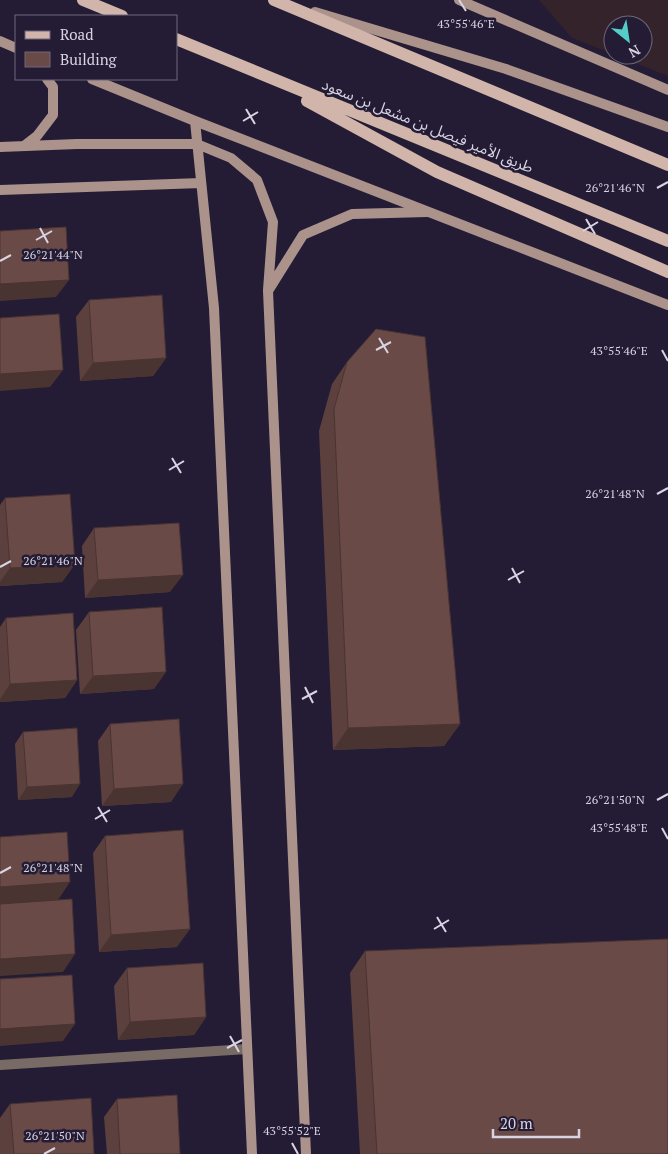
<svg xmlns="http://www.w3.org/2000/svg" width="668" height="1154" font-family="'PT Serif','Noto Sans Arabic',serif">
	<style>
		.education { fill: #34232b }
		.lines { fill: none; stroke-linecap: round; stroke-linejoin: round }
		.street { stroke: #786a65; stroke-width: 10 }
		.secondary { stroke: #ab938c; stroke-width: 10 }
		.primary { stroke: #d1b4aa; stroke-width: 12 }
		.wall { fill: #5b403d }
		.shaded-wall { fill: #4a3432 }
		.building { fill: #6a4a47; stroke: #4a3432 }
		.ticks { fill: none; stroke: #d8d4e4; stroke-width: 2 }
		.labels { text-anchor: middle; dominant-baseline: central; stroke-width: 5; stroke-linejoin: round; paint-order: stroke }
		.street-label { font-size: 15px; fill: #d8d4e4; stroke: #241c34 }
		.ticks-label { font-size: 12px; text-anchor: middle; fill: #d8d4e4; stroke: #241c34; stroke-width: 5; stroke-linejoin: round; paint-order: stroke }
	</style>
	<rect width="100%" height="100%" fill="#241c34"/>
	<path class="education" d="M539,0H668V76L615,55H643V25H613V54L572,38Z"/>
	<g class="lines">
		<path class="street" d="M0,1065L247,1049"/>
		<path class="secondary" d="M459,0L668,90
			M315,12L506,69L668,127
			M0,41L16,48
			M92,79L195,121L668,305
			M195,121L214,308L252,1154
			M24,146L37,136L53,115V87L47,79
			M0,147L77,144H197L231,158L257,180L273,222L268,290
			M0,190L201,183
			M306,1154L268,291L303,235L352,214L427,212"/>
		<path class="primary" d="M83,0L122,16
			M274,0L668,165
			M176,39L668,241
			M307,101L437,172L668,272"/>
	</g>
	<path class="wall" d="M89,300L166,358L153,376L80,381L76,317Z
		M347,362L460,724L444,746L333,750L319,431L332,384Z
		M5,498L75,564L62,582L0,586V505Z
		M94,528L170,592L85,598L82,546Z
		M89,612L154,689L80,694L76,630Z
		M6,618L77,680L65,698L0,702V627Z
		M110,724L171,802L102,806L98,741Z
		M23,732L72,797L18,800L15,744Z
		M105,836L177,947L99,952L93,853Z
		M365,951L668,1154H360L350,973Z
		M127,968L206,1017L194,1035L118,1040L114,986Z
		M117,1099L180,1154H107L104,1117Z
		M10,1104L94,1154H0V1118Z"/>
	<path class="shaded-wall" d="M69,280L56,297L0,301V284Z
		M166,358L153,376L80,381L93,363Z
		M63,370L50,387L0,391V374Z
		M75,564L62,582L0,586V582L10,568Z
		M183,575L170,592L85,598L98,580Z
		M166,672L154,689L80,694L93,676Z
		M77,680L65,698L0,702V699L10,684Z
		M460,724L444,746L333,750L348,728Z
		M80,784L72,797L18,800L27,787Z
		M183,784L171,802L102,806L114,789Z
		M70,882L58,900L0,904V887Z
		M190,929L177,947L99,952L111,935Z
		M75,954L63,972L0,976V959Z
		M206,1017L194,1035L118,1040L130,1022Z
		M75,1024L63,1041L0,1046V1029Z"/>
	<path class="building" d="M66,227L69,280L0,284V231Z
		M162,295L166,358L93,363L89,300Z
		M59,314L63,370L0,374V318Z
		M376,329L425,337L460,724L348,728L334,409L347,362Z
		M70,494L75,564L10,568L5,498Z
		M179,523L183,575L98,580L94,528Z
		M162,607L166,672L93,676L89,612Z
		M73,613L77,680L10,684L6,618Z
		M179,719L183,784L114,789L110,724Z
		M77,728L80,784L27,787L23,732Z
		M183,830L190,929L111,935L105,836Z
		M67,832L70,882L0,887V837Z
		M72,899L75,954L0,959V904Z
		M668,939V1154H377L365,951Z
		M203,963L206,1017L130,1022L127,968Z
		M72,975L75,1024L0,1029V979Z
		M177,1095L180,1154H120L117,1099Z
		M91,1098L94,1154H14L10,1104Z"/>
	<path class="ticks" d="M459,0L466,11M246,109L255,124M243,121L258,112M657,188L668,182M586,219L595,234M40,228L48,243M583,231L598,222M36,240L52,231M0,261L11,255M379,338L388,353M376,350L391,342M662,350L668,361M172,458L181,473M169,470L184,461M657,494L668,488M0,567L11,561M512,568L520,583M508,580L524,571M305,687L313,703M302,699L317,691M657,800L668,794M98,807L107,822M95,819L110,810M662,828L668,839M0,873L11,867M437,917L446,932M434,929L449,920M230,1036L239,1052M227,1048L242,1040M292,1143L298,1154M44,1154L55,1148"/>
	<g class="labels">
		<g class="street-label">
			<text transform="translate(428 125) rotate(22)">طريق الأمير فيصل بن مشعل بن سعود</text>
		</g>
	</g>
	<g class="ticks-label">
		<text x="466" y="28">43°55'46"E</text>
		<text x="615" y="192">26°21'46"N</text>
		<text x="53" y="259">26°21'44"N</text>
		<text x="619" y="355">43°55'46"E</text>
		<text x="615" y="498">26°21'48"N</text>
		<text x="53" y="565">26°21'46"N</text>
		<text x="615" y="804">26°21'50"N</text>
		<text x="619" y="832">43°55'48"E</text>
		<text x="53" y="872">26°21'48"N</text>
		<text x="292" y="1135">43°55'52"E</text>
		<text x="55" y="1140">26°21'50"N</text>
	</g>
	<rect x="15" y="15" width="162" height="65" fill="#241c34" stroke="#6c667a"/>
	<rect x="25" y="31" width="25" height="8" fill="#d1b4aa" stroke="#6c667a"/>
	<text x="60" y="40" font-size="15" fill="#d8d4e4">Road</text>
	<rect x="25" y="52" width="25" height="15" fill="#6a4a47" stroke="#6c667a"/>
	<text x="60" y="65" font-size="15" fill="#d8d4e4">Building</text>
	<g transform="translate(628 40) rotate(150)"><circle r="24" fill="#241c34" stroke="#6c667a"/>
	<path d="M0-4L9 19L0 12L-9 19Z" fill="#54cdc7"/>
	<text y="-8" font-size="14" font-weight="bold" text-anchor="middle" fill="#d8d4e4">N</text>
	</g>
	<path d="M493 1129v8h86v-8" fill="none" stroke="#d8d4e4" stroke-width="2.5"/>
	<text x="500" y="1129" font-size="15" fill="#d8d4e4" stroke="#241c34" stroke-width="4" paint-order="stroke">20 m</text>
</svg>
